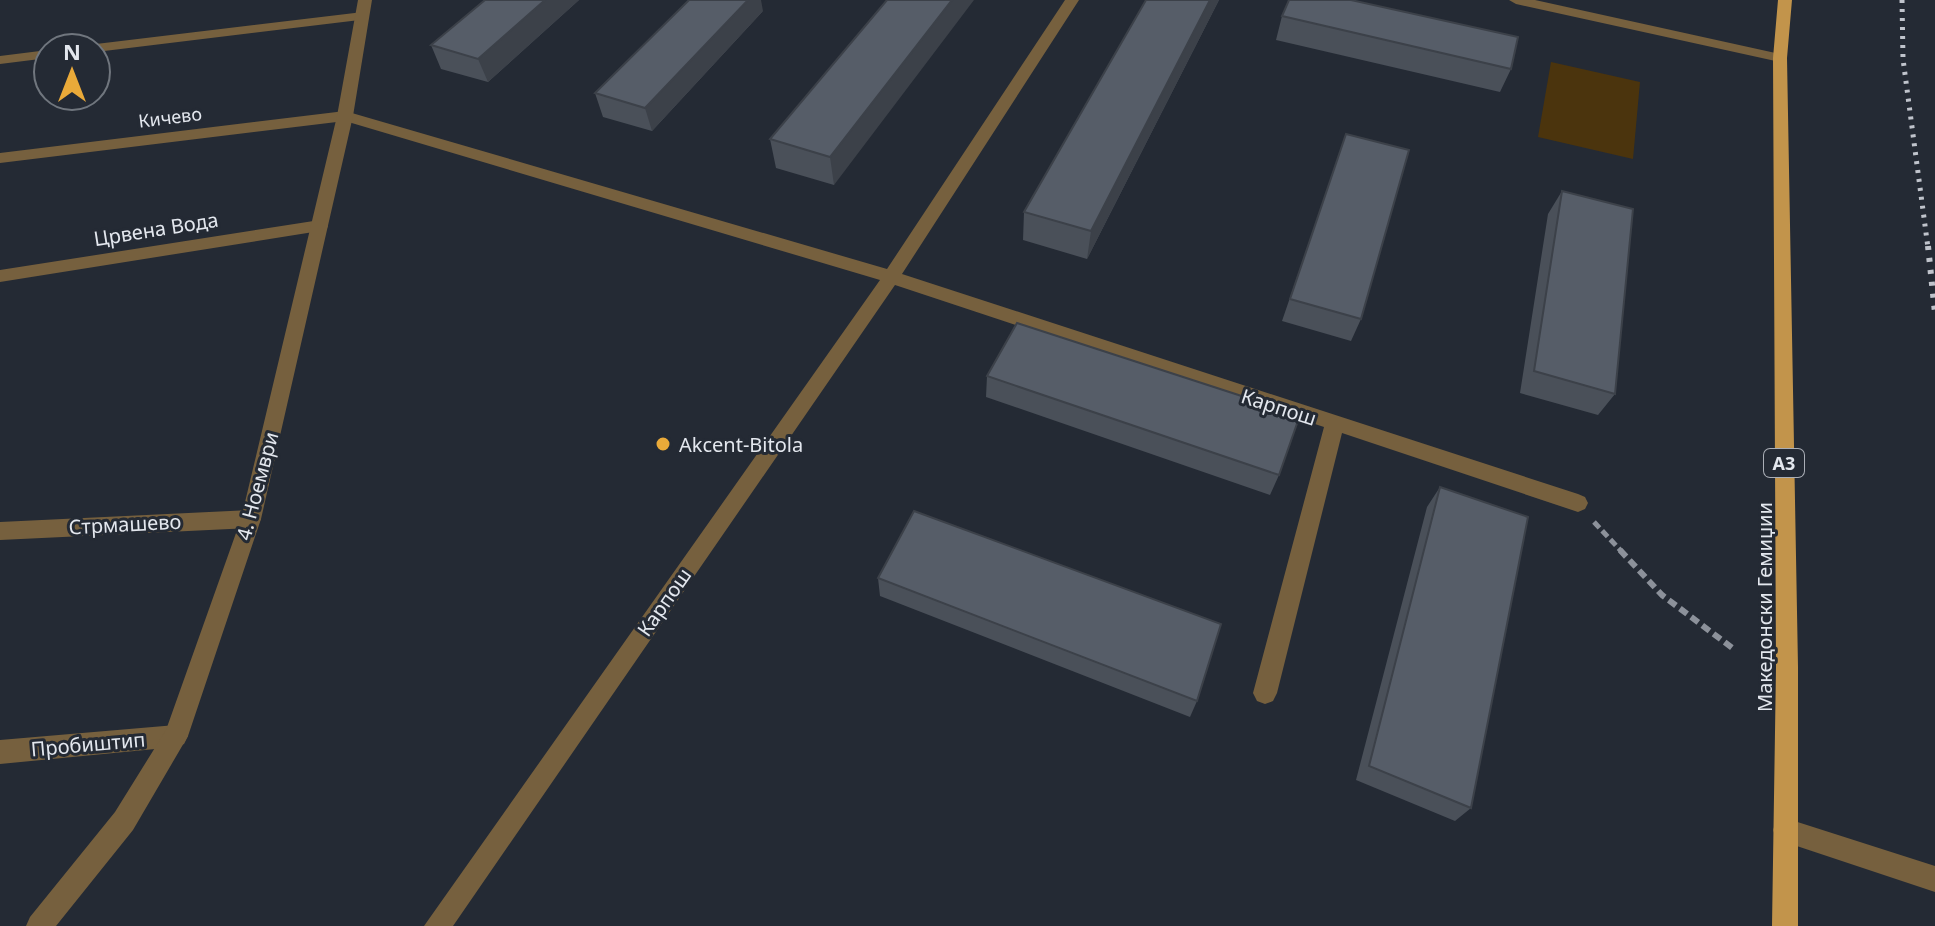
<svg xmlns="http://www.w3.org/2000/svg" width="1935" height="926" font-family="'Noto Sans',sans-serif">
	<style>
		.green { fill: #4b340d }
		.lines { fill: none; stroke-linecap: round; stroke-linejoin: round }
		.path-far1 { stroke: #8c919a; stroke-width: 5; stroke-dasharray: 8 4; stroke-linecap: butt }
		.path { stroke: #8c919a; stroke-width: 6; stroke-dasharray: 9 5; stroke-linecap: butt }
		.minor { fill: #76603e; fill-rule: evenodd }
		.tertiary { fill: #76603e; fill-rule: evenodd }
		.primary { fill: #c2944b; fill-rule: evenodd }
		.rail-far1 { stroke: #c0c4cc; stroke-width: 5; stroke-dasharray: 3 6; stroke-linecap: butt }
		.rail { stroke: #c0c4cc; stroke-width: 6; stroke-dasharray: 4 8; stroke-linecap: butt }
		.wall { fill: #4a5059 }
		.shaded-wall { fill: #3c4149 }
		.building { fill: #565d68; stroke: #3c4149; stroke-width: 2 }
		.poi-dot { fill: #eaaa39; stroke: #242a34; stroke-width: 3 }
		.labels { text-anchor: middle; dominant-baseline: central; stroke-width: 6; stroke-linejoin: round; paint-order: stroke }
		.far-street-label { font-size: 18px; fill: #e3e7ee; stroke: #242a34 }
		.shield { fill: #242a34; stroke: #aaaeb6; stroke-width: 2 }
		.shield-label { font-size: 18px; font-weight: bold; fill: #e3e7ee }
		.street-label { font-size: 20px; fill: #e3e7ee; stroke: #242a34 }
		.poi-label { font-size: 20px; fill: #e3e7ee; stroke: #242a34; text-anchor: start }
	</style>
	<rect width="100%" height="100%" fill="#242a34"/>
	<path class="green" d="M1551,62L1640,82L1633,159L1538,137Z"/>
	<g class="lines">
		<path class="path-far1" d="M1594,522L1622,552"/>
		<path class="path" d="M1620,550L1662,595L1735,650"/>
		<path class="minor" d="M1065,0H1079L902,274L1578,494L1585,497L1588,503L1585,509L1578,512L1342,433L1277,693L1273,701L1265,704L1257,701L1253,693L1324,427L895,285L453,926H424L880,280L345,121L0,163V153L345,111L887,269Z
			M1509,0H1535L1780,54L1787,58L1780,62L1516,4Z
			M363,12L368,13V19L96,52V48H89L96,44Z
			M48,50V58L0,64V56Z
			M320,220L326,222L328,226L326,230L0,282V270Z
			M251,510L258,513L261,519L258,525L251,528L0,540V522Z
			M176,725L184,728L188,736L184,744L176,747L0,764V740Z
			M1785,818L1935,866V892L1776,839L1773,830L1776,821Z"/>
		<path class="tertiary" d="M358,0H372L353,116L261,519L188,736L133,830L56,926H26L30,917L115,812L166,730L241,519L337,116Z"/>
		<path class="primary" d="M1778,0H1792L1787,58L1798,667V926H1772L1776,667L1773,58Z"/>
		<path class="rail-far1" d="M1902,0L1903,59L1928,248"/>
		<path class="rail" d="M1928,246L1935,313"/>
	</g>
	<path class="wall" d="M485,0H579L488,82L441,69L431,45Z
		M887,0L834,185L776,168L770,139Z
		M1146,0H1219L1087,259L1023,240L1024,212Z
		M763,11L652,131L603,117L595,93Z
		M1282,16L1511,69L1500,92L1276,40Z
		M1346,134L1361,319L1351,341L1282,321Z
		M1562,191L1615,394L1598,415L1520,393L1548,214Z
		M987,376L1279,475L1270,495L986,397Z
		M1440,487L1471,808L1455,821L1356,780L1427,507Z
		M878,578L1197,701L1190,717L880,596Z"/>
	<path class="shaded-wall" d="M545,0H579L488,82L478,59Z
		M748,0H761L763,11L652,131L645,108Z
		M952,0H974L834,185L830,157Z
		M1210,0H1219L1087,259L1091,231Z"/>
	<path class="building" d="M485,0H545L478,59L431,45Z
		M689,0H748L645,108L595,93Z
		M887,0H952L830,157L770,139Z
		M1146,0H1210L1091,231L1024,212Z
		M1289,0H1351L1518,37L1511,69L1282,16Z
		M1346,134L1409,150L1361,319L1290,299Z
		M1562,191L1633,209L1615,394L1534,371Z
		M1017,323L1300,415L1279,475L987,376Z
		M1440,487L1528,517L1471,808L1369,766Z
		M914,511L1221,624L1197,701L878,578Z"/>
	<circle class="poi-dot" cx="663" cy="444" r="8"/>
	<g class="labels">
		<g class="far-street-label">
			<text transform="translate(170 117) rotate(-7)">Кичево</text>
		</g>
		<rect class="shield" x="1764" y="449" width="40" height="28" rx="6"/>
		<g class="shield-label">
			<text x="1784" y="463">A3</text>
		</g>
		<g class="street-label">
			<text transform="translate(156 229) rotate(-9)">Црвена Вода</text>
			<text transform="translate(1279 407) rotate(18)">Карпош</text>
			<text transform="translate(257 486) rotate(-75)">4. Ноември</text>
			<text transform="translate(125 524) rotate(-3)">Стрмашево</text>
			<text transform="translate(664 602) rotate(-55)">Карпош</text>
			<text transform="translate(1764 607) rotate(-90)">Македонски Гемиџии</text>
			<text transform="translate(88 744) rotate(-5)">Пробиштип</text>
		</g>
		<g class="poi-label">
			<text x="679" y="444">Akcent-Bitola</text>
		</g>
	</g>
	<g transform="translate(72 72)"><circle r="38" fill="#242a34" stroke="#70767e" stroke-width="2"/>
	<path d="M0-6L14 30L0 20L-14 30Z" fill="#eaaa39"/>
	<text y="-12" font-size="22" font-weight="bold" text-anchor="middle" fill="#e3e7ee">N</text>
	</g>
</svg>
